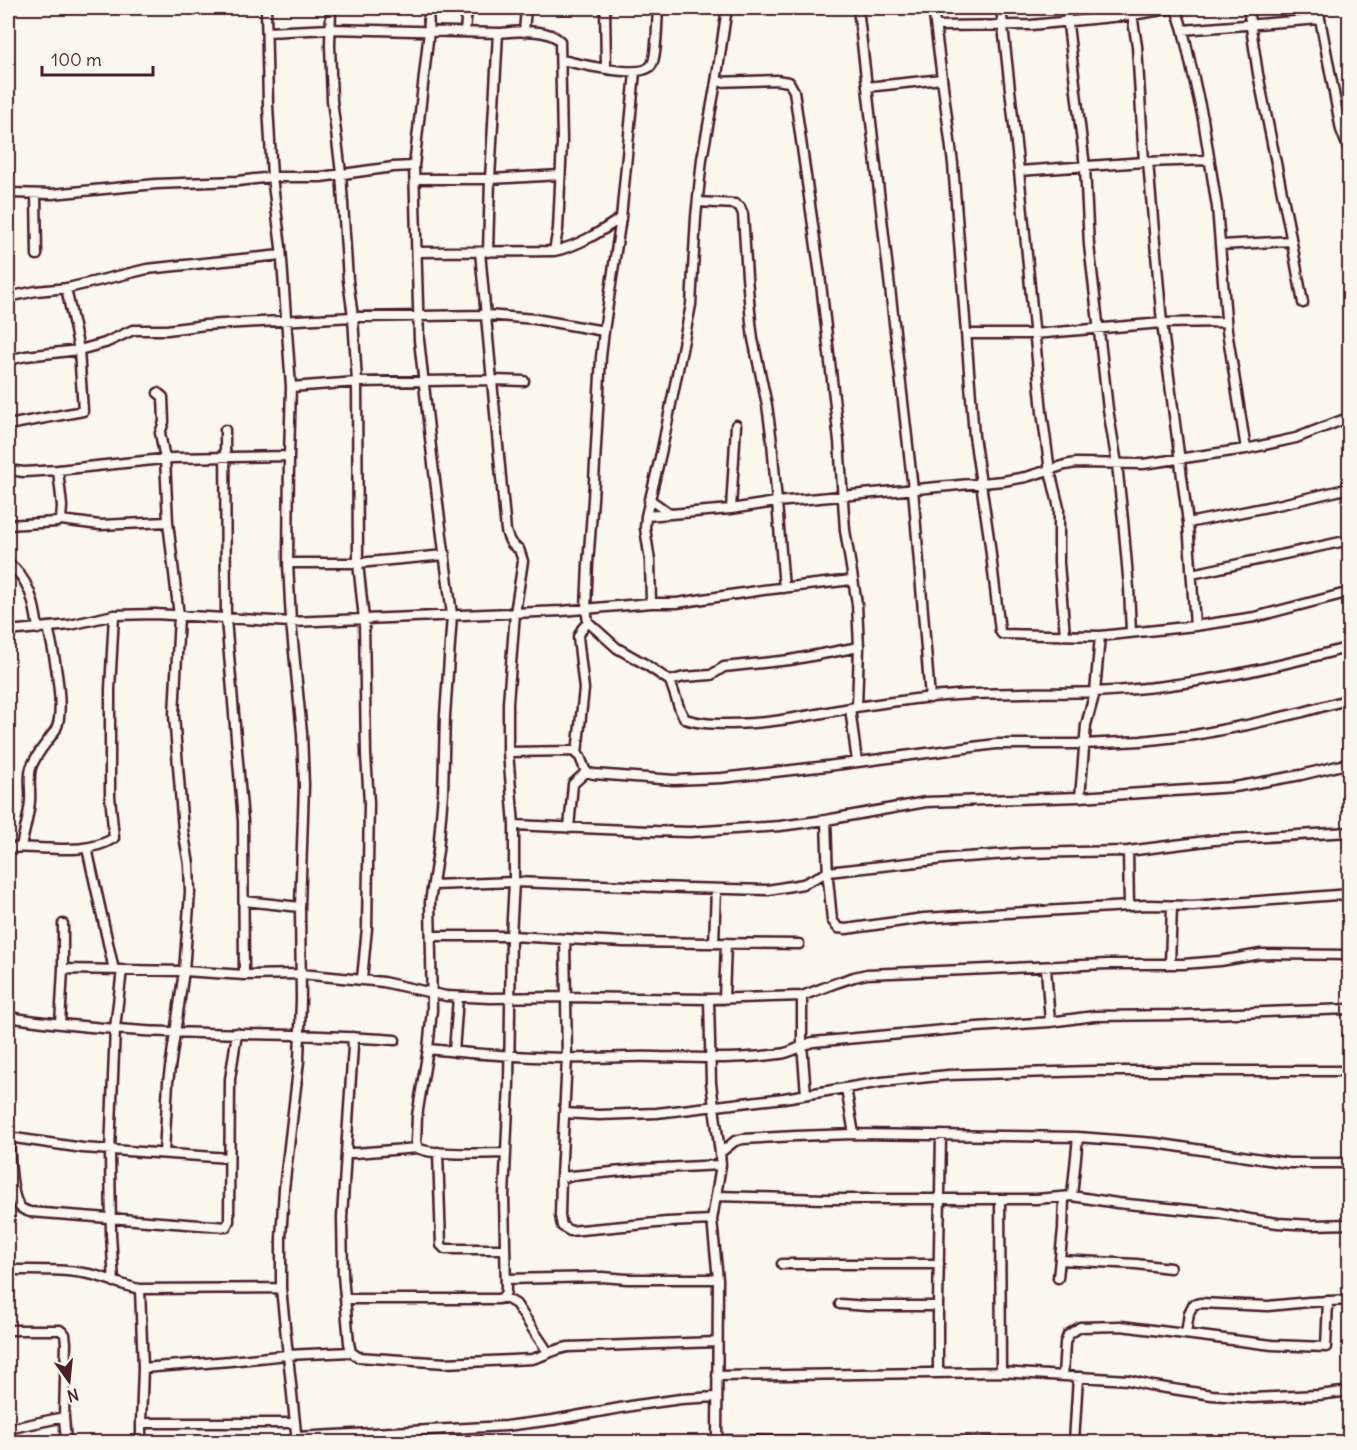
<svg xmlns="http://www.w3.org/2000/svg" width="1357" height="1450" font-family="Delius,sans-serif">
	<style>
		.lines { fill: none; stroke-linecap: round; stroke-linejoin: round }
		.street-casing { stroke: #4a1f2b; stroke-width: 13 }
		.street { stroke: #fbf7ec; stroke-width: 8 }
	</style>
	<rect width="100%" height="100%" fill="#fbf7ec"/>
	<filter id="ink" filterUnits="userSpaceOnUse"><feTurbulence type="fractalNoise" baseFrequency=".0167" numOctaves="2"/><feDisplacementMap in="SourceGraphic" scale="12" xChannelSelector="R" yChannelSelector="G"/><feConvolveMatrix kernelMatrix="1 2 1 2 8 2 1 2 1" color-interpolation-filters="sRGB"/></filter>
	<g filter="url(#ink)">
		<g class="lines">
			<defs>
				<path id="street" d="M266,8L268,105L272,177L281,247L291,387L289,456L288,563L291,622L302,733L304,785L300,907L301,999L299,1061L284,1189L281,1239V1288L297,1442
					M331,8L330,45L332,100L341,173L348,280L353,317L357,382L358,563L364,619L366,755L369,803L367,928L362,979
					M605,8L606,68
					M858,8L913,489L930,698
					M933,8L953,164L974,436L989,538L1000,631L1002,634L1100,636L1195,626L1255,617L1350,592
					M1001,8L1019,171L1042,412L1050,471L1059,508V563L1065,635
					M1066,8L1085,167L1089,245L1108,409L1117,464L1123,520L1129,588L1131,632
					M1131,8L1137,46L1144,162
					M1176,8L1183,30L1320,19
					M1248,8L1258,74L1289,227L1303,303
					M1318,8L1341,130L1350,153
					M936,26L1031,25L1132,15L1174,8
					M1183,30L1203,119L1217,207L1227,331L1246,449
					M267,32L331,29L498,33C516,32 547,27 560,41L562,142L558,229L554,251
					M465,32L467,8
					M524,32L526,8
					M561,60C577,63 644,81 652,64C657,56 657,19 658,8
					M716,82L776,80L789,82L794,91L820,275L839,441L845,530L857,604L859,647L857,707
					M867,87L942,79
					M1148,162L1162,323L1188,523L1195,626
					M1019,171L1144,162L1209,160
					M415,179H490L560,175
					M8,193L52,194L156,184L238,181L272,177H321L393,167L414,166
					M36,194L37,255
					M698,202L735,204L740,207L743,214L747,277L751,322L753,339L767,405L772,442L784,588
					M1221,245L1291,241
					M417,252L554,251C579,246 600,232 621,218
					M488,252L490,179L498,33
					M8,297L36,291L68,288L147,269L281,255
					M966,334H1034L1162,323L1226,322
					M8,360L26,356L79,350L105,343L133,330H167L205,325L353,317L487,315L535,319L604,331
					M291,387L357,382L492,380L524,381
					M158,393L163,397L164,422L160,433L165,459L168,522L179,616L174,715L183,830L189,864L190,892L184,971L168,1082L164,1153
					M8,425L83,411L79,350L66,288
					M225,430L226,619L243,821L244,975
					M8,470L24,472L58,470L172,458L289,456
					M649,499L669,513
					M731,509L736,425
					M646,516L731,509L776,502L1003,481L1026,477L1065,465L1076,463L1143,464L1246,449L1296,438L1350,417
					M61,520L100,525L168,522
					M1188,523L1282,504L1350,488
					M8,525L56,522L61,520L62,506L58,470
					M8,563C29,578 35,604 38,629
					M288,563H358L445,555
					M1192,574L1350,540
					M651,603L650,561L645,528L646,516L662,449L691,305L696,217L702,159L716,82L727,8
					M588,622L617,648L645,664L670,681L680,710L685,719C700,724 715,724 730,724C773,724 814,714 856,707C881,703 907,700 932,697C987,691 1041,694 1095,692C1182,688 1266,670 1350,647
					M8,631L70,625L114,615L155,614L291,622L562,611L651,603H677L763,590L852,580
					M670,681L684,677L711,675L724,667L790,660L859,647
					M850,708L857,762
					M508,752L573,751L580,757L586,772L594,774L674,780L722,778L827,766L996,744H1084L1141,741L1195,735L1247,725L1303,712L1350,699
					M577,753L584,689L578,637L582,629L588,622L586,608L588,564L593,499L601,357L604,331L621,218L635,72
					M1080,797L1086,725L1095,692L1100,636
					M826,820L828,879L832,920L838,928L846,929L924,918L1147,905L1193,906L1350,894
					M514,825L649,831L690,832L780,826L826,820L926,802L1080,797L1235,787L1301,775L1350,763
					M569,828L573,784L586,772
					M21,847C24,832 29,816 30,801C31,790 28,779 31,768C36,753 48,742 56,729C66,710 53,648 48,627
					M8,848C41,845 84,857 114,838L110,796V689L114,615
					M87,848L114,970
					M1128,851L1129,906
					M433,885L514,882L687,888L768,890L803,884L828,872L953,858L1021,853L1128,851L1214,840L1350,832
					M244,901L300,907
					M431,936H511L623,942L799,944
					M565,940L567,1058L561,1177L560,1216L562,1226L570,1231L667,1222L712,1220
					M714,943L716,889
					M1170,964L1172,906
					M1046,968L1050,1022
					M63,969L184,971L244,975L301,974L383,982L446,996L490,998L565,997L709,999L802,996L836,983L854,977L867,974L1108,964H1183L1220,961L1261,954L1350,955
					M802,996V1044L806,1094
					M709,999L711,1083L720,1153L721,1165L712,1220L718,1279L717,1442
					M724,999L726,943
					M8,1017C53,1024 98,1028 144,1031C228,1035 312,1033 395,1040
					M60,1024L63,969V924
					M352,1037L353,1046L346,1153H355L418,1148C431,1156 488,1153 506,1153
					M428,1049C473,1054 519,1057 565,1058C595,1059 626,1056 656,1057C697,1058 738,1060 779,1054C792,1053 801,1045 813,1042L977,1027L1050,1022L1094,1016L1181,1015L1350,1009
					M454,1052L458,997
					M846,1088L854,1134
					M564,1113L599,1115L657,1113L784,1098L882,1082L948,1075L1092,1071H1350
					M8,1137L83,1148L229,1158
					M9,1138C10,1153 10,1198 21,1208C24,1210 26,1211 30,1212L226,1227L229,1221L230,1079L237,1033
					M418,1148L416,1142L417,1116L428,1049L432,1010L430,902L438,851L443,793L445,716L452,615L432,456L419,340L414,166L429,31L428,8
					M438,1152L441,1245L445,1249H504
					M346,1153L342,1217L343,1275L349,1343L351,1352
					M720,1153L735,1141L743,1139L796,1136L854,1134L1078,1137L1155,1143L1288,1163H1350
					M561,1177L643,1169L721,1165
					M717,1196L826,1199H1036L1072,1196L1117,1203L1219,1213L1250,1219L1278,1223L1313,1225L1350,1224
					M1072,1196L1078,1137
					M1000,1199L1001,1372
					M1060,1260L1136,1264L1170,1268
					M782,1264H939
					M8,1270C35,1270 62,1269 89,1274C106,1277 122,1286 140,1289L281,1288
					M1058,1278L1063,1229L1064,1197
					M506,1279L602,1277L627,1279H718
					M114,1282L111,1234L110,1151L115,1028L122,970
					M140,1289L143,1368L141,1423V1442
					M504,1297L516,1304L548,1352
					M345,1299H498L504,1297L506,1291L504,1197L509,1084L511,936L514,882V825L508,752V703L515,613L523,561L519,549C511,545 509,541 506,531L480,252
					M840,1304L867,1306H938
					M8,1330H60L65,1334L66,1343L64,1417L66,1442
					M1186,1334L1189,1313L1193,1305L1200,1303L1268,1306L1309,1302L1350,1300
					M143,1368L230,1361L287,1355L351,1352L358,1357L445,1363L532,1359C544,1356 555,1349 568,1347L717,1342
					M938,1372V1306L941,1136
					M717,1376L1001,1372L1128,1380L1153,1386L1212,1395L1252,1398L1319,1395L1350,1391
					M1063,1376L1065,1343L1068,1335L1080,1327L1121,1326L1272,1345L1326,1347L1328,1301
					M141,1423H295
					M8,1429L64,1417
					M296,1437L506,1426L553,1420L637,1405L681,1399L717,1397
					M717,1440L911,1442
					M952,1442H1009
					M1074,1442L1078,1377"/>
			</defs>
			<use href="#street" class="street-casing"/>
			<use href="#street" class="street"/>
		</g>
	</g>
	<rect width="1357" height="1450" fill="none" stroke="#fbf7ec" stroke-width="30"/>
	<rect x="15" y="15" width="1327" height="1420" fill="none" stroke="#4a1f2b" stroke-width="2" filter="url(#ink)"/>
	<g transform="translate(69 1381) rotate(165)" stroke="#fbf7ec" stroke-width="4.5" paint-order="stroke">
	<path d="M0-4.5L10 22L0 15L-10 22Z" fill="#4a1f2b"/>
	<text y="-9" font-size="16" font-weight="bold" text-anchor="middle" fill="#4a1f2b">N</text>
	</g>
	<path d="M42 66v9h111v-9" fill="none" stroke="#4a1f2b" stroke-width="3"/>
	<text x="51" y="66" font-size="18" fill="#4a1f2b" stroke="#fbf7ec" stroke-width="4.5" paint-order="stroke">100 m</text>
</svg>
